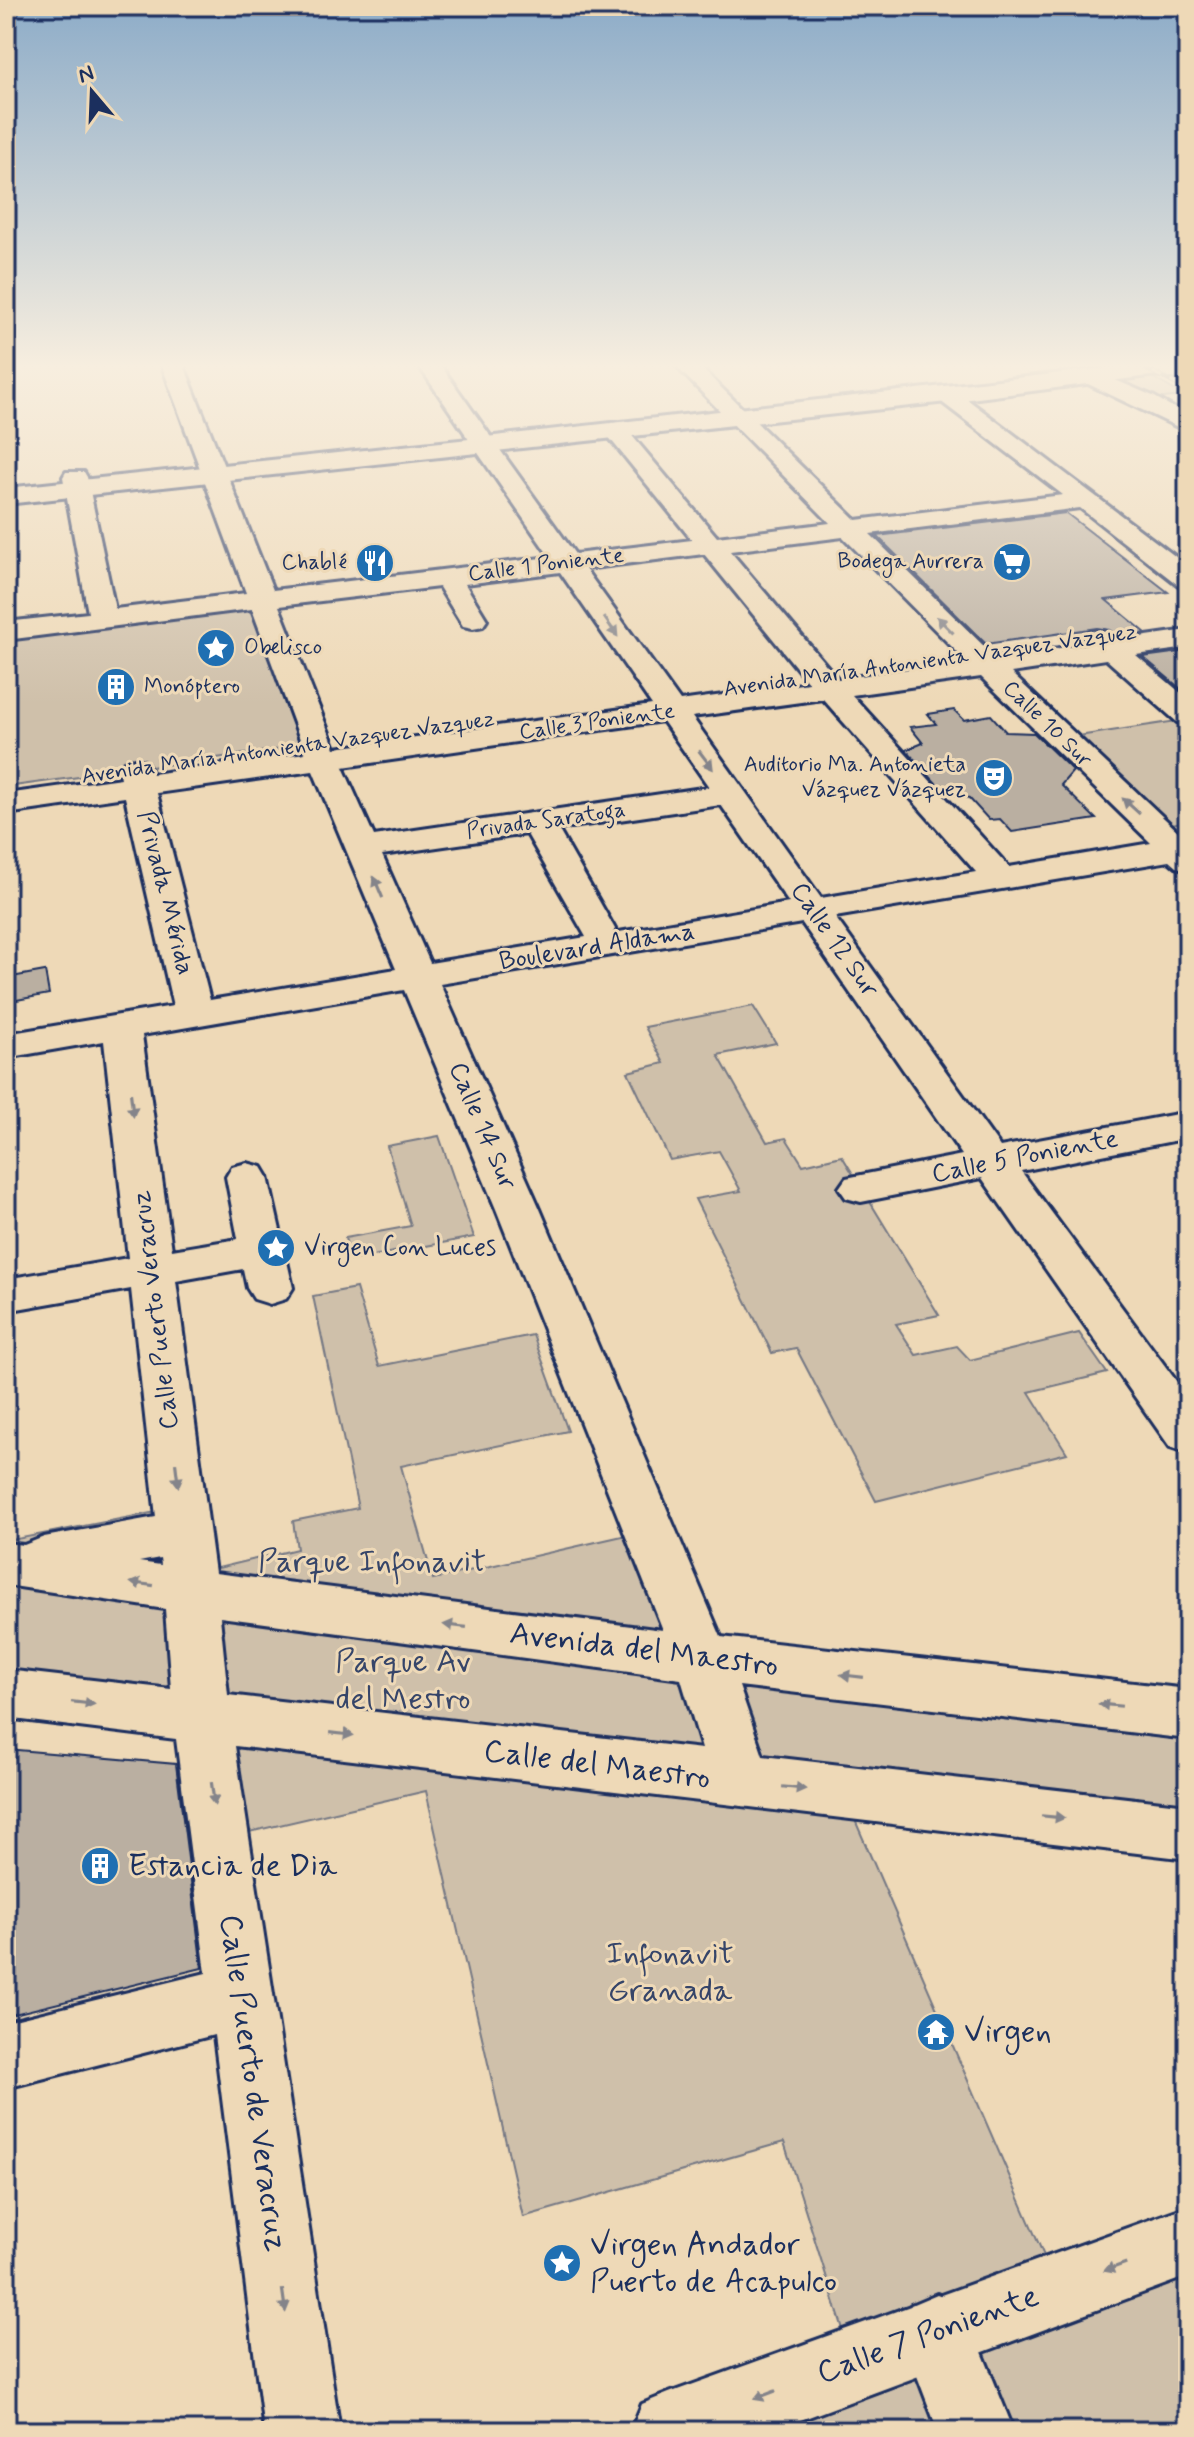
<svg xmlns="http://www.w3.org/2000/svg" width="1194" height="2437" font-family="Mynerve,sans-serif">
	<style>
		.green { fill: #cfc0aa; stroke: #757884; stroke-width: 2 }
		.building { fill: #baafa1; stroke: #1b2f5e; stroke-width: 2 }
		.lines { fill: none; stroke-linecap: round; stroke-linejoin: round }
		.minor-casing { stroke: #1b2f5e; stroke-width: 6 }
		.major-casing { stroke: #1b2f5e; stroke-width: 6 }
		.minor { fill: #eed9b7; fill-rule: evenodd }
		.major { fill: #eed9b7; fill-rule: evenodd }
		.rail-casing { stroke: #1b2f5e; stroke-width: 5 }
		.rail { stroke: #eed9b7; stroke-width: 3; stroke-dasharray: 10; stroke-linecap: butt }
		.oneway { fill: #84848a }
		.labels { text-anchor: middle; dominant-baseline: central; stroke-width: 6; stroke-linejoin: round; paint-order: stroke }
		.far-poi-label { font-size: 22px; fill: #1b2f5e; stroke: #eed9b7; text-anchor: end }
		.far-street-label { font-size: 22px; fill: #1b2f5e; stroke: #eed9b7 }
		.street-label { font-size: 26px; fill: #1b2f5e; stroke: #eed9b7 }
		.poi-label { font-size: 26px; fill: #1b2f5e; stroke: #eed9b7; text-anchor: start }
		.near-park-label { font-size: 32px; fill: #364569; stroke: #eed9b7 }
		.near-street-label { font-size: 32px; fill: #1b2f5e; stroke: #eed9b7 }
		.near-poi-label { font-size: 32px; fill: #1b2f5e; stroke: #eed9b7; text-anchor: start }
	</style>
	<rect width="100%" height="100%" fill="#eed9b7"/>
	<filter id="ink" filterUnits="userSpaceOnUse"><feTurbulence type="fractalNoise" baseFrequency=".0125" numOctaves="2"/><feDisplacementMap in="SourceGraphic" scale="16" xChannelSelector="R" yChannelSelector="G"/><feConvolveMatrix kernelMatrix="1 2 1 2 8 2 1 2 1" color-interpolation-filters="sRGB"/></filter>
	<g filter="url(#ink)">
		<path class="green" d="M1145,373L1184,396L1153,399L1108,378Z
			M265,600L318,744L6,787V631Z
			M1183,720L1188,724V821L1166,825L1072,737Z
			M753,1006L776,1043L718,1055L767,1142L786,1138L803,1165L842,1156L939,1315L896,1324L916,1355L957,1346L970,1360L1079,1333L1107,1373L1029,1392L1067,1453L876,1501L796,1348L772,1353L695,1199L741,1191L719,1151L670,1160L628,1072L664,1063L645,1027Z
			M439,1136L474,1237L351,1260L345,1238L411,1226L387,1146Z
			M356,1288L379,1366L533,1335L568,1431L401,1466L433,1579L649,1530L702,1658L1188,1718V1828L206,1715L191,1592L202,1717L845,1797L1057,2286L1188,2244V2431H668L853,2361L784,2142L523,2217L426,1791L219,1839L202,1717L6,1693V1541L203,1503L214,1569L297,1549L293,1521L358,1508L313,1296Z"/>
		<path class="building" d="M1066,513L1168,592L1106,600L1146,633L1120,637L1109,630L1097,628L986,644L877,536Z
			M1188,651V695L1143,657Z
			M954,710L964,720L991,715L1006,732L1034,733L1073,771L1061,785L1096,819L1012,832L1000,819L989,820L969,798L944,792L906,750L923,743L910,727L936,724L928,714Z
			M45,971L49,994L6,1002V978Z
			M6,1749L176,1764L202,1968L6,2016Z"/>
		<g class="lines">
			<defs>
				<path id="minor" d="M161,363H183L273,590L550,557L465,434L469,429H485L575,554L692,540L603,430L607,425H623L717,537L830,523L673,363H696L856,520L1063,495L939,400L936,395L939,390H955L1188,566V587L1178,585L1080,508L870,534L995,657L1089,644L1085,638L1089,632C1102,629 1108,631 1119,640L1188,630V648L1136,655L1188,699V724L1177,722L1106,659L1011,673L1184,837H1188V870L1176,867L1169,861L835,917L1000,1147L1188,1112V1138L1021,1171L1188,1397V1453L1170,1447L982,1178L861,1202L846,1198L839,1188L846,1178L962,1155L802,923L440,984L540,1209L721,1637L1188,1689V1739L739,1686L763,1756L1188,1805V1859L235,1746L340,2431H264L214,2035L6,2088V2022L206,1973L176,1739L6,1718V1670L171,1689L165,1609L6,1585V1543L24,1545L44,1537L156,1517L131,1289L6,1311V1279L128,1258L104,1041L6,1058V1034L173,1006L125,797L6,814V794L121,778L119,769L124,762L135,759L146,762L152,774L305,753L252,609L6,640V622L88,613L63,477L66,472H84L87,477L115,609L246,593ZM843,537L965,660L966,661L838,679L730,551ZM704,554L808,682L809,683L680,701L585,569ZM560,572L652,705L335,748L279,606L439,587L463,626L473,628L483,626L487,620L465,584ZM981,677L1151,843L1009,867L852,695ZM823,699L976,872L821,898L692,717ZM663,721L709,787L374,836L343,767ZM313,771L396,969L210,1000L157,793ZM721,805L789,903L613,933L615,929L558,829ZM527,834L586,937L430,963L382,855ZM404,990L496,1209L663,1630L215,1573L176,1281L243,1269L247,1288L254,1299L270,1304L286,1299L293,1288L268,1177L262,1167L247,1163L232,1167L226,1177L238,1239L172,1250L142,1035ZM160,1558L161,1565L139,1562ZM220,1617L681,1679L702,1749L228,1695Z
					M1163,363L1188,367V381L1155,375L1152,370L1155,365Z
					M1094,371L1153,396L1188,416V432L1086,383L1083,378L1086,373Z
					M937,2294L963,2305L1014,2431H938L900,2331L911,2305Z"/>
				<path id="major" d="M417,363H439L489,434L486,437L1151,363H1188V371L947,402L6,504V488L469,439Z
					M1188,2206V2276L771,2431H631L642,2404L669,2393Z"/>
			</defs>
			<use href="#minor" class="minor-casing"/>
			<use href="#major" class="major-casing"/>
			<use href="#minor" class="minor"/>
			<use href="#major" class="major"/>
			<defs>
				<path id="rail" d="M1135,363L1188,390"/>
			</defs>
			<use href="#rail" class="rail-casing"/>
			<use href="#rail" class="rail"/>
		</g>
		<defs><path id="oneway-solid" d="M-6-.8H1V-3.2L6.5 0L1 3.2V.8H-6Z" transform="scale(2)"/></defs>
		<g class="oneway">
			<use href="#oneway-solid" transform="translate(945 625) rotate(-135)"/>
			<use href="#oneway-solid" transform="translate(611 627) rotate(55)"/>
			<use href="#oneway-solid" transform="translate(706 760) rotate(53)"/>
			<use href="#oneway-solid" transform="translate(1131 806) rotate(-138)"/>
			<use href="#oneway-solid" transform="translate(378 887) rotate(-113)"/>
			<use href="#oneway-solid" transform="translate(132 1105) rotate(83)"/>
			<use href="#oneway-solid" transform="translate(177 1475) rotate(83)"/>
			<use href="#oneway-solid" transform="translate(142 1584) rotate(-172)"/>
			<use href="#oneway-solid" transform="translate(455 1626) rotate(-173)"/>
			<use href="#oneway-solid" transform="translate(852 1676) rotate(-173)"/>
			<use href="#oneway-solid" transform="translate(83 1703) rotate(7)"/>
			<use href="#oneway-solid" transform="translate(1110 1705) rotate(-174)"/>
			<use href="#oneway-solid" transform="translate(342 1734) rotate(7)"/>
			<use href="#oneway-solid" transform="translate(794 1788) rotate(6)"/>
			<use href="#oneway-solid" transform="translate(213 1794) rotate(82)"/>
			<use href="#oneway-solid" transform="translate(1053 1817) rotate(6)"/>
			<use href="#oneway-solid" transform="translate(1115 2267) rotate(160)"/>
			<use href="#oneway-solid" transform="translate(284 2301) rotate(82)"/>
			<use href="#oneway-solid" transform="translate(765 2395) rotate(159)"/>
		</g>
	</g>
	<linearGradient id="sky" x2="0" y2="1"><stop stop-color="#8dacc8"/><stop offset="0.52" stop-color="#f7eedf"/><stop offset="1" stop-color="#f7eedf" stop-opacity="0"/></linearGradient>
	<rect width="1194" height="704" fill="url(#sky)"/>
	<defs>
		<symbol id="supermarket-disc" viewBox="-11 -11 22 22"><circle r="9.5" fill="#1f6fb2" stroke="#eed9b7"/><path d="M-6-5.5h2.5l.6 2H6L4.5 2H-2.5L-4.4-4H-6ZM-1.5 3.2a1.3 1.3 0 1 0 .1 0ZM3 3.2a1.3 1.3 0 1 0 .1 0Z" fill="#fff"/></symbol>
		<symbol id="restaurant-disc" viewBox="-11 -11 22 22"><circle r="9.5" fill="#1f6fb2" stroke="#eed9b7"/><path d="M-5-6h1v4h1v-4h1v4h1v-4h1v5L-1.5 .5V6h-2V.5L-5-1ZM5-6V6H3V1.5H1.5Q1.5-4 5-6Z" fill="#fff"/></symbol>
		<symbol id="sight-disc" viewBox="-11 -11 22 22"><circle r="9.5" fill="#1f6fb2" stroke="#eed9b7"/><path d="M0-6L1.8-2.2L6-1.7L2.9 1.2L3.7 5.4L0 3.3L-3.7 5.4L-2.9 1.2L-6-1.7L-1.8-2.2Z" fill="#fff"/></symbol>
		<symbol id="building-disc" viewBox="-11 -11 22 22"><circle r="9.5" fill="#1f6fb2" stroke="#eed9b7"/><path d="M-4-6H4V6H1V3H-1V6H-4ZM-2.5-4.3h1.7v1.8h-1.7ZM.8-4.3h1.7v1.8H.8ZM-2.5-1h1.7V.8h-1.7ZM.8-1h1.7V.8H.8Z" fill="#fff"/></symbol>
		<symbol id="theatre-disc" viewBox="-11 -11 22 22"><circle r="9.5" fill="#1f6fb2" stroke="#eed9b7"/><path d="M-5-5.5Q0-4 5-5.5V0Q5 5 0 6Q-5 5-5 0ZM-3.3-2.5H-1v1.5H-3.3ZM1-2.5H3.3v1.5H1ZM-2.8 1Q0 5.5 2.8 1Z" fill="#fff"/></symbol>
		<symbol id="temple-disc" viewBox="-11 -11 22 22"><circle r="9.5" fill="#1f6fb2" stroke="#eed9b7"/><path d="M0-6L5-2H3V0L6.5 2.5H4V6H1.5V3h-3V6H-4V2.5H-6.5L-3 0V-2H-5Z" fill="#fff"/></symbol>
	</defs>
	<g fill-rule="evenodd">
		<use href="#supermarket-disc" x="990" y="540" width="44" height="44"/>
		<use href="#restaurant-disc" x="353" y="541" width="44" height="44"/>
		<use href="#sight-disc" x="194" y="626" width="44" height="44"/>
		<use href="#building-disc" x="94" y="665" width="44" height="44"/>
		<use href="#theatre-disc" x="972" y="756" width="44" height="44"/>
		<use href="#sight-disc" x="254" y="1226" width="44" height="44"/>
		<use href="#building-disc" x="78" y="1844" width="44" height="44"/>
		<use href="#temple-disc" x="914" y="2010" width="44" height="44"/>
		<use href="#sight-disc" x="540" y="2241" width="44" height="44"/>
	</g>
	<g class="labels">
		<g class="far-poi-label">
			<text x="984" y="562">Bodega Aurrera</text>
			<text x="347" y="563">Chablé</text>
			<text x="244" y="648" text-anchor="start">Obelisco</text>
			<text x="144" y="687" text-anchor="start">Monóptero</text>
			<text x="966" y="765">Auditorio Ma. Antonieta<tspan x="966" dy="25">Vázquez Vázquez</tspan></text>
		</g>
		<g class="far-street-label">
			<text transform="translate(546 565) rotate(-7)">Calle 1 Poniente</text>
			<text transform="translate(930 661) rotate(-8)">Avenida María Antonienta Vazquez Vazquez</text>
			<text transform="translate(597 722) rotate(-8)">Calle 3 Poniente</text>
			<text transform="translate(1047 724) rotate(44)">Calle 10 Sur</text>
			<text transform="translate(288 748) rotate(-8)">Avenida María Antonienta Vazquez Vazquez</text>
			<text transform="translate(546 821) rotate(-8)">Privada Saratoga</text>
		</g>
		<g class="street-label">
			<text transform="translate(165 893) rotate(76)">Privada Mérida</text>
			<text transform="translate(834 940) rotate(55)">Calle 12 Sur</text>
			<text transform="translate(597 947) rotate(-9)">Boulevard Aldama</text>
			<text transform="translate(482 1126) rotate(67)">Calle 14 Sur</text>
			<text transform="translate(1025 1157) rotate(-11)">Calle 5 Poniente</text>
			<text transform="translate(156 1310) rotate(-97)">Calle Puerto Veracruz</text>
		</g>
		<g class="poi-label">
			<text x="304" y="1248">Virgen Con Luces</text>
		</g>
		<g class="near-park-label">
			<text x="372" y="1562">Parque Infonavit</text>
			<text x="403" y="1662">Parque Av<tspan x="403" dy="37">del Mestro</tspan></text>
			<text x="670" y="1954">Infonavit<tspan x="670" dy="37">Granada</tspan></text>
		</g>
		<g class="near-street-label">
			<text transform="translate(644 1650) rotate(7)">Avenida del Maestro</text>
			<text transform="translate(597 1765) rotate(7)">Calle del Maestro</text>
			<text transform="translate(253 2083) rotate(82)">Calle Puerto de Veracruz</text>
			<text transform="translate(928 2335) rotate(-20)">Calle 7 Poniente</text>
		</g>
		<g class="near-poi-label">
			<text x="128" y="1866">Estancia de Dia</text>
			<text x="964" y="2032">Virgen</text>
			<text x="590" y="2245">Virgen Andador<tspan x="590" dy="37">Puerto de Acapulco</tspan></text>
		</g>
	</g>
	<rect width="1194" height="2437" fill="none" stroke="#eed9b7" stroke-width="32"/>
	<rect x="16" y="16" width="1162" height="2405" fill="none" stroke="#1b2f5e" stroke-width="3" filter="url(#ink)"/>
	<g transform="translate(92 92) rotate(341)" stroke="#eed9b7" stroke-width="6" paint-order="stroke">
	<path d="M0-6L14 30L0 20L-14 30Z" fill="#1b2f5e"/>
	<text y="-12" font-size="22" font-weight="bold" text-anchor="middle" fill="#1b2f5e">N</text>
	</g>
</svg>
